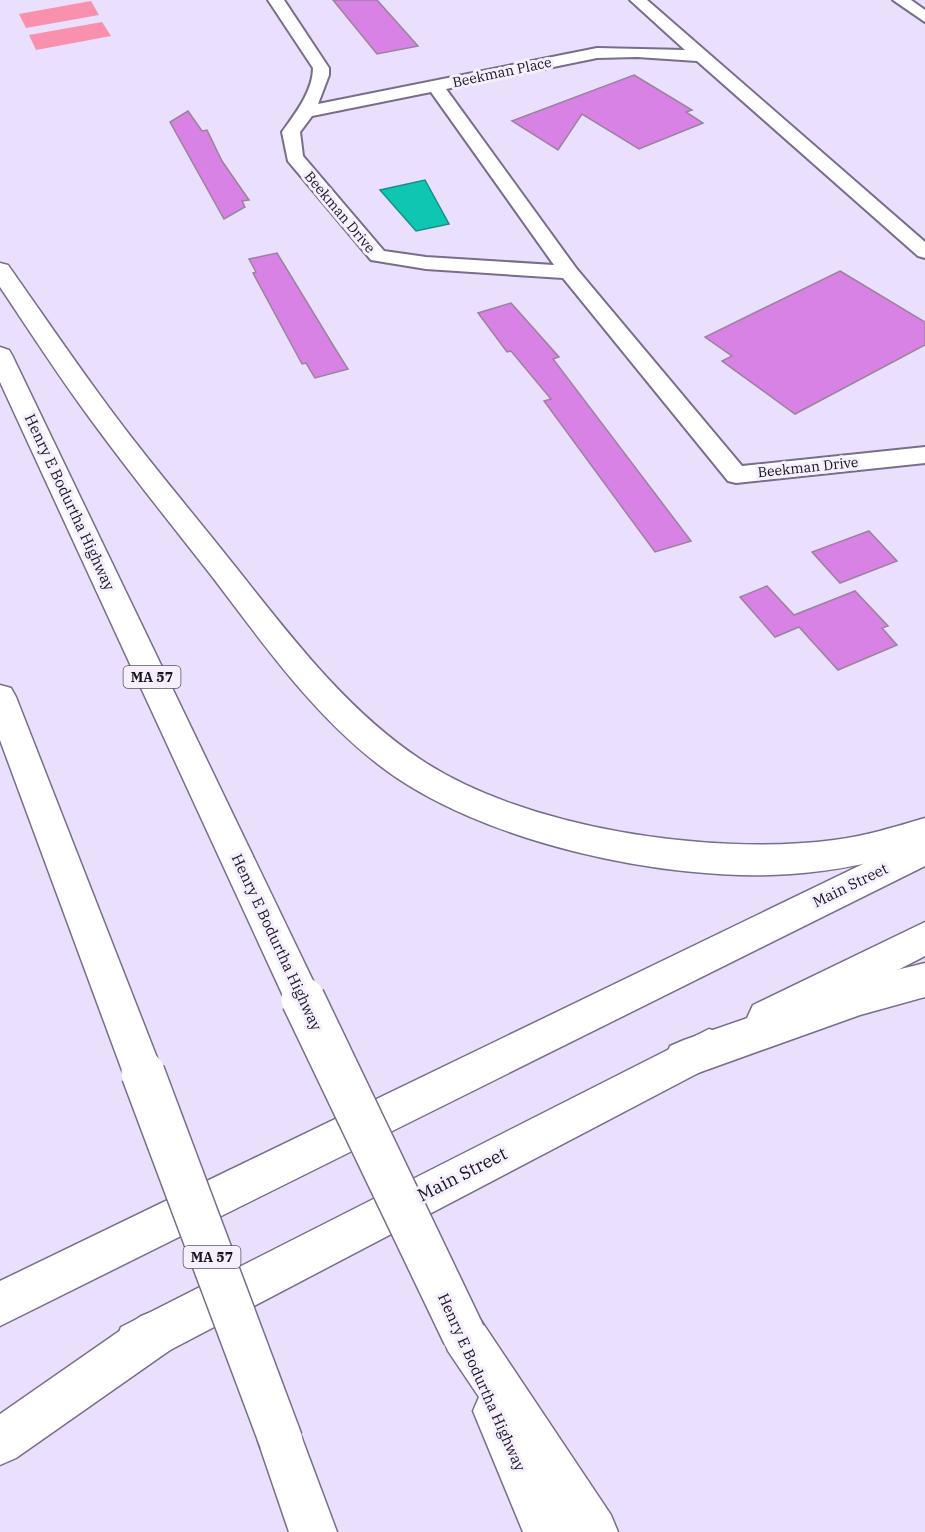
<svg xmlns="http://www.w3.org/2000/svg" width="925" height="1532" font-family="'IBM Plex Serif',serif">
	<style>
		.green { fill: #f990ae }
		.water { fill: #0fc6b2; stroke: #129186; stroke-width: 1.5 }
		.building { fill: #d882e5; stroke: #9b829e; stroke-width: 1.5 }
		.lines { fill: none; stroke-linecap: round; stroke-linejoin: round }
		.minor-casing { stroke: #796d8c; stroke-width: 4 }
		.secondary-casing { stroke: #796d8c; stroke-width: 3 }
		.motorway-casing { stroke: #796d8c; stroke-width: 3 }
		.minor { fill: #fff; fill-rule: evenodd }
		.secondary { fill: #fff; fill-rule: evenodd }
		.motorway { fill: #fff; fill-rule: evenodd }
		.motorway-bridge-casing { stroke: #796d8c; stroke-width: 46; stroke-linecap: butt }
		.motorway-bridge { stroke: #fff; stroke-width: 43 }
		.labels { text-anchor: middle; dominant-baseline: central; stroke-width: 6; stroke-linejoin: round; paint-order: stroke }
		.far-street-label { font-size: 14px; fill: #191421; stroke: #f5effe }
		.shield { fill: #f5effe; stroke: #5b5663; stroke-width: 1.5 }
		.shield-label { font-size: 14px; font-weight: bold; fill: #191421 }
		.street-label { font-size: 15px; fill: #191421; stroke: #f5effe }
		.near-street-label { font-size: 18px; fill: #191421; stroke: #f5effe }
	</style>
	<rect width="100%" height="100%" fill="#eadffc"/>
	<path class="green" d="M91,1L99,15L26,28L19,14Z
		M102,22L111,36L36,50L29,35Z"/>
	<path class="water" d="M425,180L449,224L416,231L380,190Z"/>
	<path class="building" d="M333,0H377L418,46L377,54Z
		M634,75L692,110L686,112L703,123L639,149L582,114L558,150L512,121Z
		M188,111L202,131L207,130L222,161L249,200L242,201L245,207L224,219L170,122Z
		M277,253L336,350L348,369L315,378L306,363L302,364L253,273L256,272L249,259Z
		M840,271L925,322V345L795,414L722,361L732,356L705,337Z
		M511,303L559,357L553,359L691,541L655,552L544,401L551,399L511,351L507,352L478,313Z
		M869,531L897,561L840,583L812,552Z
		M767,586L794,615L855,591L888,626L882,628L897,645L838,670L799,627L775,637L740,597Z"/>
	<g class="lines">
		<defs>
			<path id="minor" d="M268,0H284L329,68V75L318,104L597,48L685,50L630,0H647L925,242V258L918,256L697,61L637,57L597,58L446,89L576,268L742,466L925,447V463L736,483L728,481L563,278L426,269L371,260L288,161L282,132C295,114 313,91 313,68ZM431,92L554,265L426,257L384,251L303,156L300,132L312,116Z
				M893,0H911L925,10V22Z"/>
			<path id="secondary" d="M925,834V866L0,1326V1281Z
				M925,922V956L779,1031L766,1036L753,1031L747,1018L753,1005Z
				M709,1029L723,1034L728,1047L723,1060L153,1359L137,1365L121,1359L115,1343L121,1327Z"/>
			<path id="motorway" d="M0,263L8,265C42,313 75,362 110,409C149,462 193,513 234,565C290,635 345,709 420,759C524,829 711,856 834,840C865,836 895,827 925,818V848C881,861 838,871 791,874C667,883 478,842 379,765C313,714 264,645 214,579C174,528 133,477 94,424C61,380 31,333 0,287Z
				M0,347L9,350L12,355L316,987L322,999L316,1011L303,1017L290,1011L0,382Z
				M0,685L11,688L16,697L163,1073L157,1086L143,1092L129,1086L123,1073L0,740Z
				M925,963V997L860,1015L684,1078L670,1072L665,1059L670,1046L684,1040L860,979Z
				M157,1310L173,1316L179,1332L173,1348L16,1458L0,1465V1414L141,1316Z
				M464,1313L480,1319L611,1515L618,1532H523L473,1411L479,1397L448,1351L442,1335L448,1319Z
				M281,1418L297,1425L337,1532H289L258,1441L265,1425Z"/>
		</defs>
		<use href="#minor" class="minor-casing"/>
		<use href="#secondary" class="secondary-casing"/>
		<use href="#motorway" class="motorway-casing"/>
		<use href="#minor" class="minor"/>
		<use href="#secondary" class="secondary"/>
		<use href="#motorway" class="motorway"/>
		<defs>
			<path id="motorway-bridge" d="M303,999L464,1335
				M143,1073L281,1441"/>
		</defs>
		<use href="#motorway-bridge" class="motorway-bridge-casing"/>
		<use href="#motorway-bridge" class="motorway-bridge"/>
	</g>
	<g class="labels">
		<g class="far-street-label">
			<text transform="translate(502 72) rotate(-12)">Beekman Place</text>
			<text transform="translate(340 212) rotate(50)">Beekman Drive</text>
			<text transform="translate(808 467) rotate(-6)">Beekman Drive</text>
		</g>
		<g class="shield">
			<rect x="123.5" y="666" width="57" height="22" rx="4.5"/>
			<rect x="183.5" y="1246" width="57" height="22" rx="4.5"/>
		</g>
		<g class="shield-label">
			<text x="152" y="677">MA 57</text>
			<text x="212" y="1257">MA 57</text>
		</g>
		<g class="street-label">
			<text transform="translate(70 502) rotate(65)">Henry E Bodurtha Highway</text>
			<text transform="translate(850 885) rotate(-26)">Main Street</text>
			<text transform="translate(277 942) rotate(65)">Henry E Bodurtha Highway</text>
			<text transform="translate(482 1382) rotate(66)">Henry E Bodurtha Highway</text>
		</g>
		<g class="near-street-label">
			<text transform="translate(462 1174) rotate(-27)">Main Street</text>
		</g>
	</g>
</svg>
